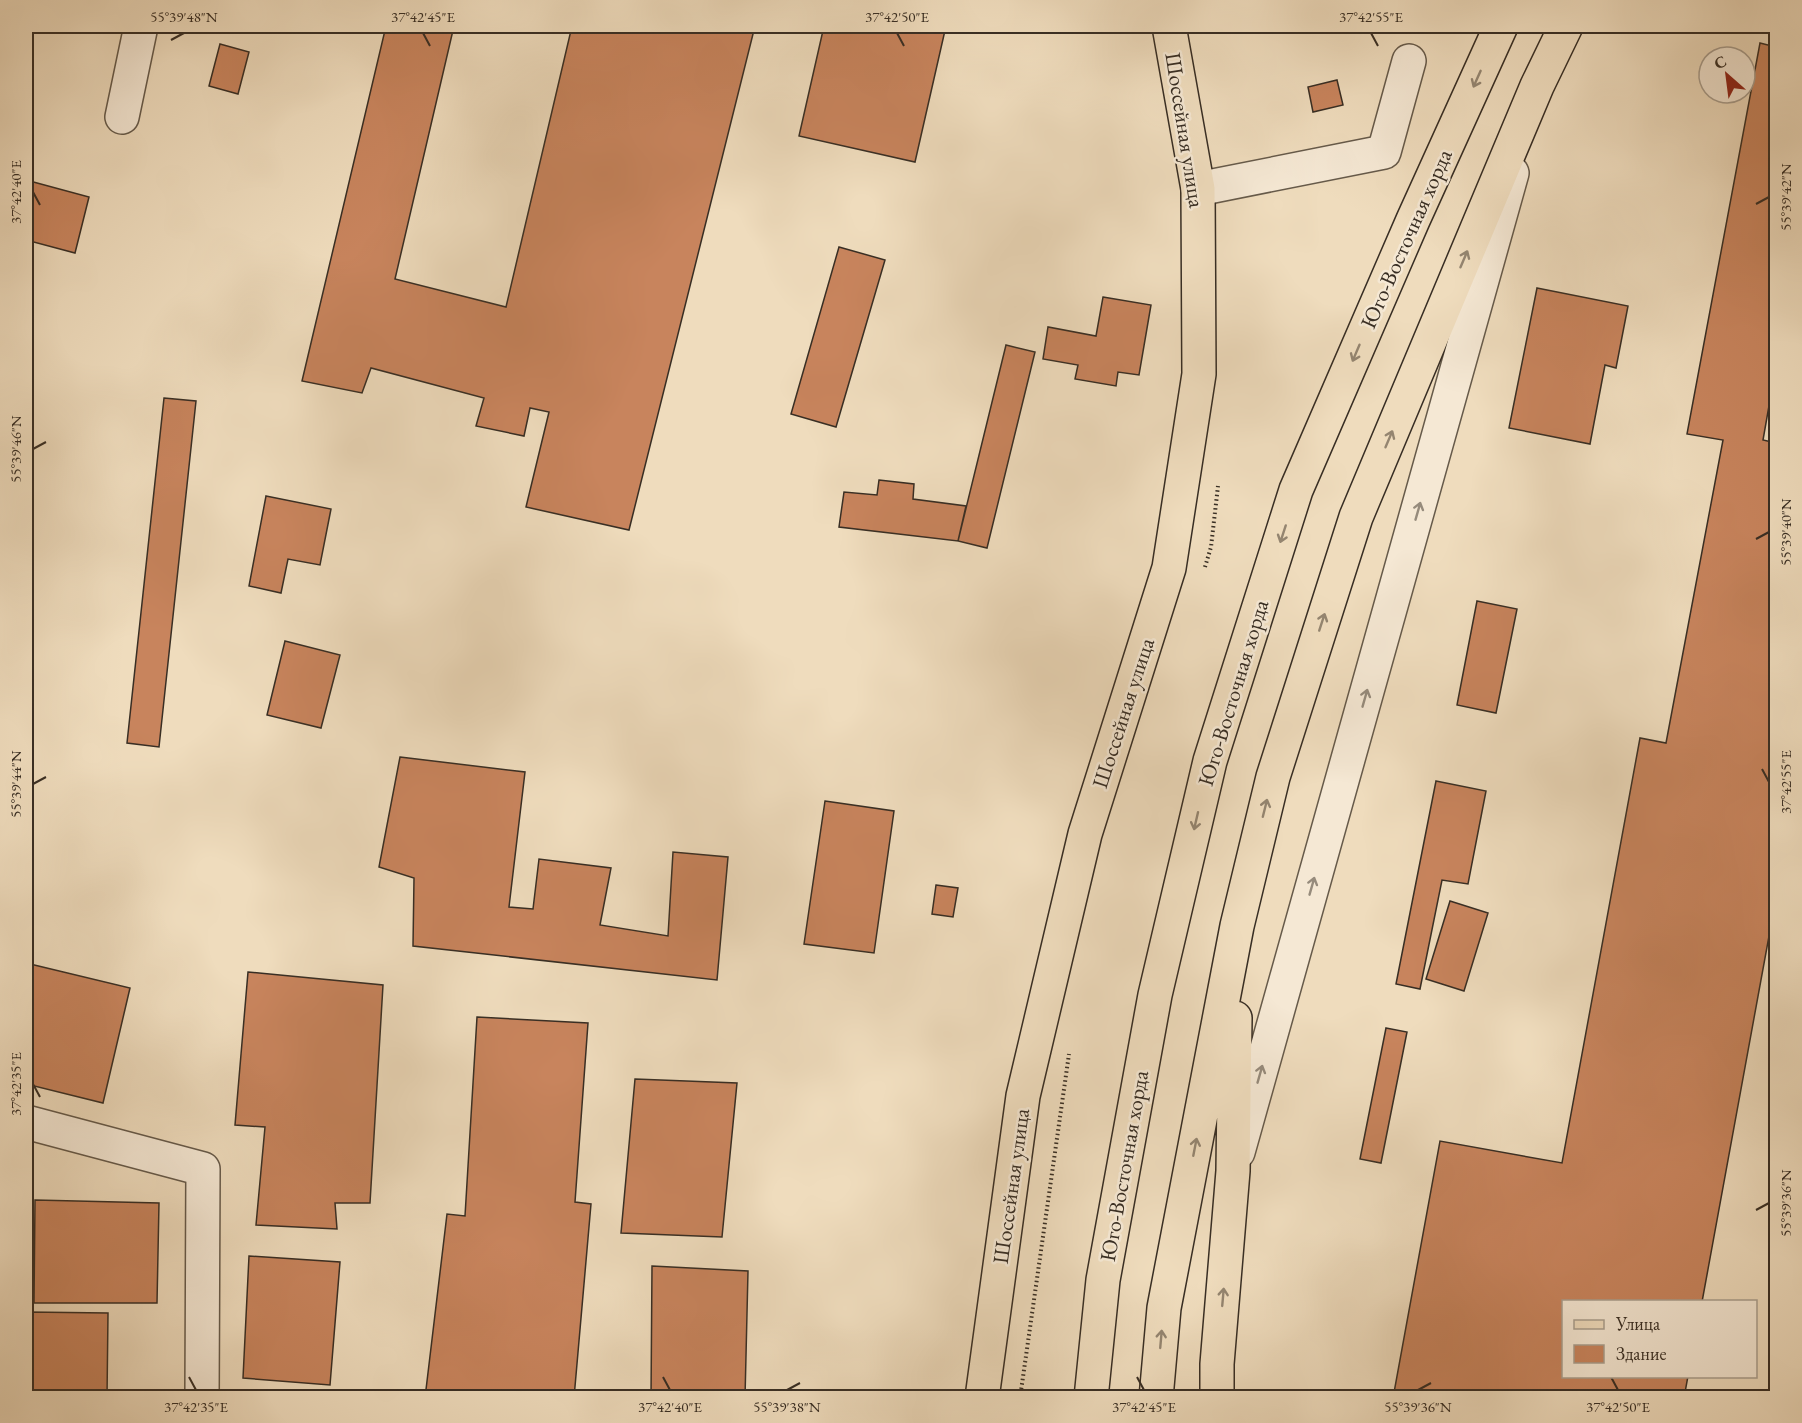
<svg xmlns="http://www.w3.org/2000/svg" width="1802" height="1423" font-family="'EB Garamond',serif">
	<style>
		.building { fill: #c8845d; stroke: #382e24; stroke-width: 1.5 }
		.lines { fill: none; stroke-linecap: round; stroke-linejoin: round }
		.minor-casing { stroke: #665a4a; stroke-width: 36 }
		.major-casing { stroke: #382e24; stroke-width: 36 }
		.path { stroke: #382e24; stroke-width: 4; stroke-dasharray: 1.5 3; stroke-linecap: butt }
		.minor { stroke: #f5e8d4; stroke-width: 33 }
		.major { stroke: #efdcbd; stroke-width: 33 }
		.oneway { stroke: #948570 }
		.oneway2 { stroke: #968b7c }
		.ticks { fill: none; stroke: #382e24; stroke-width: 2 }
		.labels { text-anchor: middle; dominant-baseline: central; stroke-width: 5; stroke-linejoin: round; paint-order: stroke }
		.street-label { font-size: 22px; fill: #382e24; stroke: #f5e8d4 }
		.neatline { fill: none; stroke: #382e24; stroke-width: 2 }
		.ticks-label { font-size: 15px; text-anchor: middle; fill: #382e24 }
	</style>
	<rect width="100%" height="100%" fill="#efdcbd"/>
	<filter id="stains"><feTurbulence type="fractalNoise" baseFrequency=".00333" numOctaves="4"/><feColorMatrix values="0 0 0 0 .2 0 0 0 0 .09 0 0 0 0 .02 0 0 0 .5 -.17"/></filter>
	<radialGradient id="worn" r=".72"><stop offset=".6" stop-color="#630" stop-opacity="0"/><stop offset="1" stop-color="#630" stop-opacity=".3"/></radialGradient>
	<path class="building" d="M386,26H454L395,279L506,307L572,26H755L629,530L526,507L549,412L530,408L524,436L476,426L484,398L371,368L362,393L302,381Z
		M824,26H946L915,162L799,136Z
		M1760,43L1776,47V366L1763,440L1776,443V898L1702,1302H1564V1376H1688L1684,1398H1393L1440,1141L1562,1163L1640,738L1666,743L1723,440L1687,434Z
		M220,44L249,52L238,94L209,86Z
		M1337,80L1343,105L1313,112L1308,87Z
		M26,180L89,197L75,253L26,240Z
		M839,247L885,260L836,427L791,414Z
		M1537,288L1628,306L1616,368L1605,365L1590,444L1509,428Z
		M1103,297L1151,305L1139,375L1118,372L1116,386L1075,379L1078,365L1043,359L1048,327L1096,336Z
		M1006,345L1035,352L987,548L958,541Z
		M164,398L196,401L159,747L127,743Z
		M879,480L914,484L913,499L966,506L958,541L839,527L844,492L877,495Z
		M266,496L331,509L320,565L288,559L281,593L249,586Z
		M1477,601L1517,609L1496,713L1457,705Z
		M285,641L340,655L321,728L267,715Z
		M400,757L525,772L509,907L533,909L539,859L611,868L600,925L668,936L673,852L728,857L717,980L413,946L414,878L379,867Z
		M1436,781L1486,791L1468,884L1442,880L1420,989L1396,984Z
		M825,801L894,811L874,953L804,944Z
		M936,885L958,888L953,917L932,914Z
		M1450,901L1488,913L1464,991L1426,979Z
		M26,963L130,988L103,1103L26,1084Z
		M248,972L383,985L370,1203H335L337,1229L256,1225L265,1127L235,1125Z
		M477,1017L588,1023L575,1202L591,1204L574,1398H425L447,1214L465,1216Z
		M1386,1028L1407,1032L1381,1163L1360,1159Z
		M635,1079L737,1083L722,1237L621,1233Z
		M35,1200L159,1203L157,1303H34Z
		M249,1256L340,1262L330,1385L243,1378Z
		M652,1266L748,1271L745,1398H651Z
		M27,1312L108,1313L107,1398H26Z"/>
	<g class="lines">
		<defs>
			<path id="minor" d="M122,117L141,26
				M1198,189L1384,152L1409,61
				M26,1122L203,1169L202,1398
				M1238,1152L1512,173"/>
			<path id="major" d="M982,1398L1023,1096L1085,834L1169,568L1199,374L1198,189L1169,26
				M1091,1398L1103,1280L1155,995L1210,761L1296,490L1413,220L1501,26
				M1156,1398L1164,1308L1237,926L1273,777L1356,517L1537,86L1566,26
				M1217,1398V1364L1233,1171L1235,1018"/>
		</defs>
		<use href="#minor" class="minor-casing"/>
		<use href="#major" class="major-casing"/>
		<path class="path" d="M1205,567L1211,547L1218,486
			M1020,1398L1069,1054"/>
		<use href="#minor" class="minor"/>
		<use href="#major" class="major"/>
	</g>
	<defs><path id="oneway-shaft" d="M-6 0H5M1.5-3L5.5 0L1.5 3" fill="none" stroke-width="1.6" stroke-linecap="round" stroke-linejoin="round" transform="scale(1.5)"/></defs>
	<g class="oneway">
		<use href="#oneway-shaft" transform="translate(1477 79) rotate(114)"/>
		<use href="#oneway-shaft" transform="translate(1464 259) rotate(-67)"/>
		<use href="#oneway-shaft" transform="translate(1356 353) rotate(113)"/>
		<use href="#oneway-shaft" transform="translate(1389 439) rotate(-67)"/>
		<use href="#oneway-shaft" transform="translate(1283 534) rotate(108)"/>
		<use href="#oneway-shaft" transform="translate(1322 622) rotate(-72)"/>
		<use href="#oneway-shaft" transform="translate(1265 808) rotate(-76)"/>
		<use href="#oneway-shaft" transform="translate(1196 821) rotate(103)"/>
		<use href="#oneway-shaft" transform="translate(1195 1147) rotate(-79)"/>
		<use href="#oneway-shaft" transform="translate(1223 1297) rotate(-85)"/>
		<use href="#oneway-shaft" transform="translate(1161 1339) rotate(-85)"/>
	</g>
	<g class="oneway2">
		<use href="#oneway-shaft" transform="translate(1418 511) rotate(-74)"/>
		<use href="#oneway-shaft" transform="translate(1365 698) rotate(-74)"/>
		<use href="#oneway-shaft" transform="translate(1312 886) rotate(-74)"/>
		<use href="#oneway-shaft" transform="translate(1260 1074) rotate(-74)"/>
	</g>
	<path class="ticks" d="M423,33L430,46M897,33L904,46M1371,33L1378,46M171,40L184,33M33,192L40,205M1756,204L1769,197M33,449L46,442M1756,539L1769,532M1762,769L1769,782M33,784L46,777M33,1084L40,1097M1756,1210L1769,1203M189,1377L196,1390M663,1377L670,1390M1137,1377L1144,1390M1611,1377L1618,1390M787,1390L800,1383M1418,1390L1431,1383"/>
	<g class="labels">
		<g class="street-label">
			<text transform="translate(1185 130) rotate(81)">Шоссейная улица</text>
			<text transform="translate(1406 239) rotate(-66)">Юго-Восточная хорда</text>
			<text transform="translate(1233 693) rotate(-73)">Юго-Восточная хорда</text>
			<text transform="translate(1123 713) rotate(-72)">Шоссейная улица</text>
			<text transform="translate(1124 1166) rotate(-80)">Юго-Восточная хорда</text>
			<text transform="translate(1011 1186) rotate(-82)">Шоссейная улица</text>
		</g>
	</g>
	<rect width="1802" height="1423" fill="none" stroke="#efdcbd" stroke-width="66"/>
	<rect x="1562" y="1300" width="195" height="78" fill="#f5e8d4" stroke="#a99e8e" stroke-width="1.5"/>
	<rect x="1574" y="1320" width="30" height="9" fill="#efdcbd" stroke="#a99e8e" stroke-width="1.5"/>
	<text x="1616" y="1330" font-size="18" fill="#382e24">Улица</text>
	<rect x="1574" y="1345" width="30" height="18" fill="#c8845d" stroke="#a99e8e" stroke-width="1.5"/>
	<text x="1616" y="1360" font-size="18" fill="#382e24">Здание</text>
	<g transform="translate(1727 75) rotate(332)"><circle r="28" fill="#f5e8d4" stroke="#a99e8e" stroke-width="1.5"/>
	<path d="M0-4.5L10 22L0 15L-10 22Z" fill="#8f2418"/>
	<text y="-9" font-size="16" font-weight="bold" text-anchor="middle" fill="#382e24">С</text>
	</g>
	<rect x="33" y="33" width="1736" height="1357" class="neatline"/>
	<g class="ticks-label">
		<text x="184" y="22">55°39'48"N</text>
		<text x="423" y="22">37°42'45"E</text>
		<text x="897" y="22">37°42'50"E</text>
		<text x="1371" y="22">37°42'55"E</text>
		<text transform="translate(16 192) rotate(-90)" y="5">37°42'40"E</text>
		<text transform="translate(1786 197) rotate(-90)" y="5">55°39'42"N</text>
		<text transform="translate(16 449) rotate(-90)" y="5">55°39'46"N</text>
		<text transform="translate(1786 532) rotate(-90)" y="5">55°39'40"N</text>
		<text transform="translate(1786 782) rotate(-90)" y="5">37°42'55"E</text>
		<text transform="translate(16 784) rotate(-90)" y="5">55°39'44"N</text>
		<text transform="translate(16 1084) rotate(-90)" y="5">37°42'35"E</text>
		<text transform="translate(1786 1203) rotate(-90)" y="5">55°39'36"N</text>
		<text x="196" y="1412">37°42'35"E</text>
		<text x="670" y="1412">37°42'40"E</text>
		<text x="787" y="1412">55°39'38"N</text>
		<text x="1144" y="1412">37°42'45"E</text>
		<text x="1418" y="1412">55°39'36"N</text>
		<text x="1618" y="1412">37°42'50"E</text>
	</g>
	<rect width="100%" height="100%" filter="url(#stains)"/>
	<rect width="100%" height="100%" fill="url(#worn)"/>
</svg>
